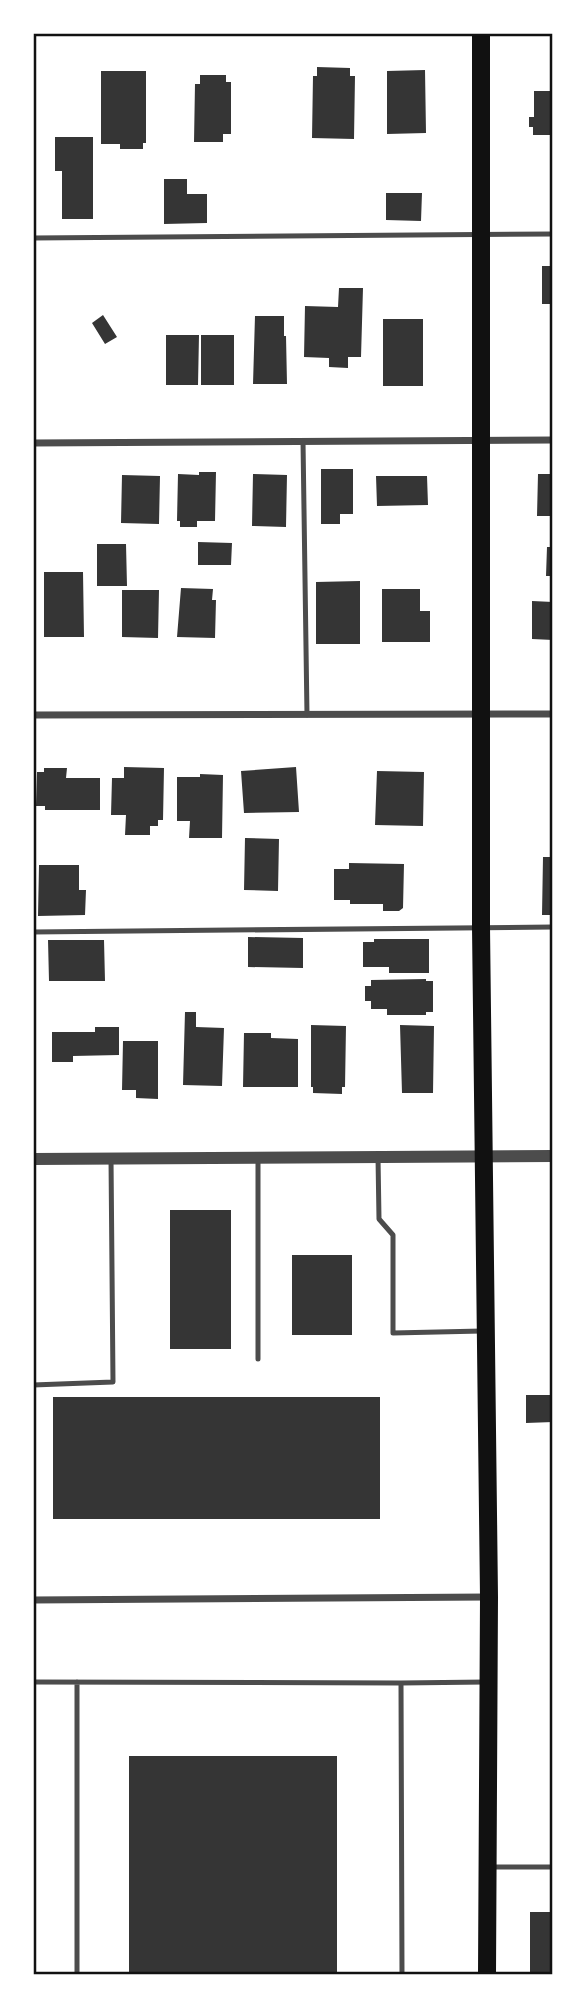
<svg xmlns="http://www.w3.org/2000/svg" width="586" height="2008" font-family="'Roboto Condensed',sans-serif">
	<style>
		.building { fill: #353535 }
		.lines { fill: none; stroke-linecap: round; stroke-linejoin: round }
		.service { stroke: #4c4c4c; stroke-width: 5 }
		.minor { stroke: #4c4c4c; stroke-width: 7 }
		.tertiary { stroke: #4c4c4c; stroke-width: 12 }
		.primary { stroke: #111; stroke-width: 18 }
		.neatline { fill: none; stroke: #111; stroke-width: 2.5 }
	</style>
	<rect width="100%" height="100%" fill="#fff"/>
	<path class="building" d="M317,67L350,68V76H355L354,139L312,138L313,76H317Z
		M425,70L426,133L387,134V71Z
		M101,71H146V143H143V149H120V144H101Z
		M200,75H226V82H231V134H223V142H194L195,84H200Z
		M550,84H553V135H533V127H529V117H534V91H550Z
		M55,137H93V219H62V171H55Z
		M164,179H187V194H207V223L164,224Z
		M386,193H422L421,221L386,220Z
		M542,266H553V304H542Z
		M339,288H363L361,357H348V368L329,367V358L304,357L305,306L338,307Z
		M103,315L117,337L105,344L92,323Z
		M255,316H284V336H286L287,384H253Z
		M383,319H423V386H383Z
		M166,335H199L198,385H166Z
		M201,335H234V385H201Z
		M321,469H353V514H340V524H321Z
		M199,472H216L215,521H197V527H180V521H177L178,474L199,475Z
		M253,474L287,475L286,527L252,526Z
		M538,474H553V516H537Z
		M122,475L160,476L159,524L121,523Z
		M376,476H427L428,505L377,506Z
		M198,542L232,543L231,565H198Z
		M97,544H126L127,586H97Z
		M547,547H553V576H546Z
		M44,572H83L84,637H44Z
		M360,581V644H316V582Z
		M181,588L213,589L212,600H216L215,638L177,637Z
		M382,589H420V611H430V642H382Z
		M122,590H159L158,638L122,637Z
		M532,601L553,602V640L532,639Z
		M124,767L164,768L163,820H158V826H150V835H125L126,815H111L112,778H124Z
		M296,767L299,812L244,813L241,771Z
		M44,768H67L66,778H100V810H45V806H36L37,772H44Z
		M377,771L424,772L423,826L375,825Z
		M200,774L223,775L222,838H189L190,821H177V777H200Z
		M245,838L279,839L278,891L244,890Z
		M543,857H553V915H542Z
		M349,863L404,864L403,908L399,911H383V904H350V900H334V869H349Z
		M39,865H79V890H86L85,915L38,916Z
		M248,937L303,938V968L248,967Z
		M374,939H429V973H389V967H363V942H374Z
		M48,940H104L105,981H49Z
		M426,979V981H433V1012H426V1015H387V1009H371V1001H365V986H371V980Z
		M185,1012H196V1027L224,1028L222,1086L183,1085Z
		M311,1025L346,1026L345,1087H342V1094L313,1093V1087H311Z
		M400,1025L434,1026L433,1093H402Z
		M95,1027H119V1055L73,1056V1062H52V1032H95Z
		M244,1033H271V1038L298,1039V1087H243Z
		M123,1041H158V1099L136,1098V1090H122Z
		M170,1210H231V1349H170Z
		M292,1255H352V1335H292Z
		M526,1395H553V1422L526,1423Z
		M53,1397H380V1519H53Z
		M129,1756H337V1975H129Z
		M530,1912H553V1975H530Z"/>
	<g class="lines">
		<path class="service" d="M33,238L553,234
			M303,441L307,715
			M33,932L553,927
			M258,1157V1359
			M378,1157L379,1219L393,1235V1333L482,1331
			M33,1385L113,1382L111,1158
			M33,1682L401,1683L402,1975
			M77,1682V1975
			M401,1683L486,1682
			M490,1867H553"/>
		<path class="minor" d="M33,443L553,440
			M33,715L553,714
			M33,1600L488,1597"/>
		<path class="tertiary" d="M33,1159L553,1156"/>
		<path class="primary" d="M481,33V927L489,1597L487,1975"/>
	</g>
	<rect width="586" height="2008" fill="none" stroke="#ffffff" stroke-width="70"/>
	<rect x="35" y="35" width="516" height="1938" class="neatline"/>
</svg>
